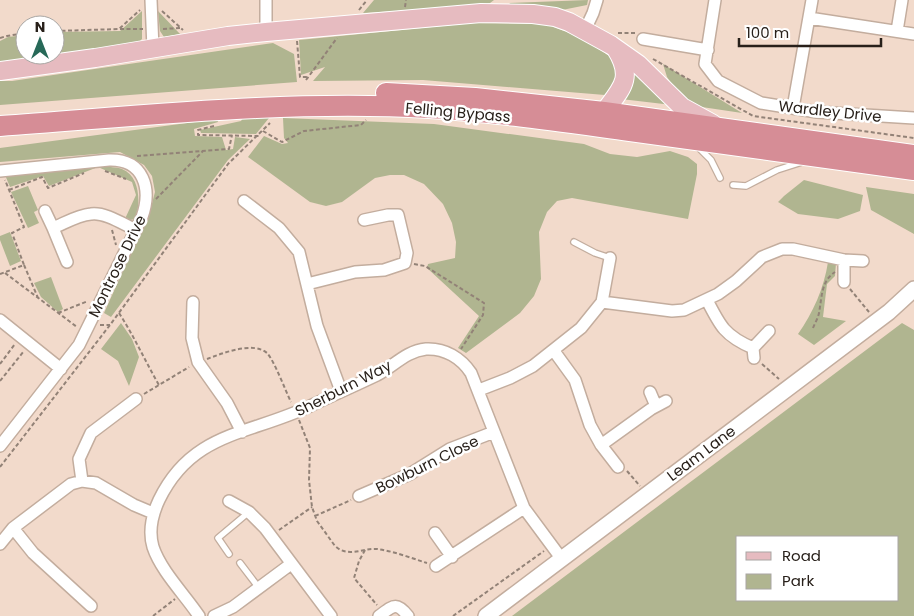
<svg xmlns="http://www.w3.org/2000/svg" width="914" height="616" font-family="Poppins,sans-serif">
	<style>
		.green { fill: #b0b590; fill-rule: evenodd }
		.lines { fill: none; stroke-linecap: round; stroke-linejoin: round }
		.lane-casing { stroke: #c3ad9e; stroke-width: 8 }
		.street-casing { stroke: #c3ad9e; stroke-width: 14 }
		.secondary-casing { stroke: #c3ad9e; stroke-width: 18 }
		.primary-casing { stroke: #fff; stroke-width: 20 }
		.highway-casing { stroke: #fff; stroke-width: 22 }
		.path { stroke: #928277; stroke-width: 2; stroke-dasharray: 4 2.5; stroke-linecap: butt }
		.lane { stroke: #fff; stroke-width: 5.5 }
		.street { stroke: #fff; stroke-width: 11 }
		.secondary { stroke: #fff; stroke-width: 15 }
		.primary { stroke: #e6bbc0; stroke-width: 18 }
		.highway { stroke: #d68d96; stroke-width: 20 }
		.labels { text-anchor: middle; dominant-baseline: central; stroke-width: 5; stroke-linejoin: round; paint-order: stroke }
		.street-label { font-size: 15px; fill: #28201a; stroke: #fff }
	</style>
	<rect width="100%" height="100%" fill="#f2dacb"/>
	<path class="green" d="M374,0H494L490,3L480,6L363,13Z
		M588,0L587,5L562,10L515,7L509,3Z
		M142,11V39L139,42L30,59L0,62V41L8,37L25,35V55H55V32L120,31Z
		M158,11L180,34L164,37L160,31Z
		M473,23L546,24L580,37L617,61C617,77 616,83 605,95L423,80L313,81L325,67L301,75L299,40Z
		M273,43L294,54L297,82L0,105V81H12Z
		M663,64L742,113L695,106L676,90L667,77Z
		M634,65L672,105L621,99Z
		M243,118H269L256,134L201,133L200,130L241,121Z
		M283,118L434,124L584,144L610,154L637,157L670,151L688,157L697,164V174L688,219L572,198L557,201L547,212L539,232L541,279L534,296L520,313L466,353L458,348L479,316L427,268L428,264L455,258L456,242L452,223L443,204L424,184L404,175H390L375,178L342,202L326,206L310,202L248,157L264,136L282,144L288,143L284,138Z
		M217,119L218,122L194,129L195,136L222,137L226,150L233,149L235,137L250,139L228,160L111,317L104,313L150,211L155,192L152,176L144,165L120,152L0,162V148Z
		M102,166C108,167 117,167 122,169C141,177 140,203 136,219L124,221L136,195L132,182L98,167L49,186L43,176L10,187L5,175Z
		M804,180L863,195L860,211L838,219L798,214L778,202L784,196Z
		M28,186L38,210L34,212L39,223L28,228L11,192Z
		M866,187L914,194V234L871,210Z
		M10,232L21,261L10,266L0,240V236Z
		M828,262L836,263L835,276L827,284L823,317L846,321L814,345L798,334C813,313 824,288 828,262Z
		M51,277L63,309L58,312L41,297L34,283Z
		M121,323L132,339L139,357L129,386L118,361L101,349Z
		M902,323L914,330V616H512ZM738,537H898V600H738Z"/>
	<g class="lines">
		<defs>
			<path id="lane" d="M697,146L711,160L720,178
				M733,185L746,186L777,170L802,162
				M574,242L595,253L610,258
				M229,554L218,538L249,512
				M240,563L259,588"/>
			<path id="street" d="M151,0L153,49
				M266,0V32
				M715,0L705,64L718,81L761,103L817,112L914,118
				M809,18L914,34
				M585,30L593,13L597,0
				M897,31L902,0
				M643,39L708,50
				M793,108L812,0
				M0,171L109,160C144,159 152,189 142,217L79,345L0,446
				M244,201L279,228L299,252L317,326L341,391
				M45,211L53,228
				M844,260V282
				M67,262L53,228C65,223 78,215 91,214C105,212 123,224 136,230
				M307,284L355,272L384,270L405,263L407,253L398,215H388L364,220
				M707,300C720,326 725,336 753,348L754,358
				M193,302L192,338L198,362L227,403L242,432
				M602,302L672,311L684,310L718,294L736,281L762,257L782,249H793L844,260L863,261
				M0,320L61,369
				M753,348L769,331
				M554,351L575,380L590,425L601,445L618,467
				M479,390L510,378L533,366L581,328L602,302L610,258
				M650,392L656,406
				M601,445L651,409L666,401
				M82,481L79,459L91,433L136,399
				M359,496L410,474L450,449L494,432
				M229,501L249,512L265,528L331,616
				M13,528L33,553L91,606
				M435,533L452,557
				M0,544L13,528L71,484L82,481L96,483L134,505L153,513
				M436,566L524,508
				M199,616C185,595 161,571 153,547C148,530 152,515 159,500C192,432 248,435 308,407C331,396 354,386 377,375C394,366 406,351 426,349C445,348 461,358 471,373L524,508L561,558
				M214,616L233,607L291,564
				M379,616C393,606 396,601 408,616"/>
			<path id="secondary" d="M486,616L889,312L914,289"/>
			<path id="primary" d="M0,71L95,58L228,36L266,32L481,13L533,14L555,17L569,22L611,45L638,64L682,107L713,124
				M604,112C622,88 634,78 616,49"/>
			<path id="highway" d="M386,93L475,98L604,112L914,155
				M0,126C142,116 286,100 429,108C496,112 563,122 630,131C725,144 819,157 914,170"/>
		</defs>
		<use href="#lane" class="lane-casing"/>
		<use href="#street" class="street-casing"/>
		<use href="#secondary" class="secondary-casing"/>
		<use href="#primary" class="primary-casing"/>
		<use href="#highway" class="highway-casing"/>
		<path class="path" d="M405,7L406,0
			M359,10L367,0
			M162,11L183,30
			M120,29H143
			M163,29L180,28
			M55,31L119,29L140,10
			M618,33H636
			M0,38L7,36L25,33
			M297,41L300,77H308
			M653,59L753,116L914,138
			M306,80L337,38
			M214,126L198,130V135L259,136
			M263,131L282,142L304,131L361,125L366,120
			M137,156L229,149L232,135
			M105,171L126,179
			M9,190L42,177L48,188L84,173
			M156,199L203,151
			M112,230L116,245
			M414,264L425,266L484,303L483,315L461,349
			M24,265L38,298
			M5,273L77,327
			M0,274L24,265L12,233L24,227L5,180
			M850,289L869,312
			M58,313L88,301
			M119,313C134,336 145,361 159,385
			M100,325H110
			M813,328C815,323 818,318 819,313C822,297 821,281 835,272
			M207,359C223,353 253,341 267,353C274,360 286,392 291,402
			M0,364L15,344
			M762,364L779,379
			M0,381L24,351
			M144,394L189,367
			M299,420L310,448L309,480L312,507L317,521L335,546C348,558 362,548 377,549C393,551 411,558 427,563
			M0,467L110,325L228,164L270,123
			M627,471L640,486
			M315,516L351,500
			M279,530L312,507
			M365,550L359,561L354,578L377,605
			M153,616L175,599
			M453,616L544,551"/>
		<use href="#lane" class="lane"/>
		<use href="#street" class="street"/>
		<use href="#secondary" class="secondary"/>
		<use href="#primary" class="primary"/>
		<use href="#highway" class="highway"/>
	</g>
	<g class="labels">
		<g class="street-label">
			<text transform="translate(830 111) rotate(6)">Wardley Drive</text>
			<text transform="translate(458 112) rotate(5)">Felling Bypass</text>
			<text transform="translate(117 266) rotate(-64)">Montrose Drive</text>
			<text transform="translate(343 388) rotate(-27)">Sherburn Way</text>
			<text transform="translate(701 453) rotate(-37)">Leam Lane</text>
			<text transform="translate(427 464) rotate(-26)">Bowburn Close</text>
		</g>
	</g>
	<rect x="736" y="536" width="162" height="65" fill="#ffffff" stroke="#a9a6a3"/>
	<rect x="746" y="552" width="25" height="8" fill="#e6bbc0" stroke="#a9a6a3"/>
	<text x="782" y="561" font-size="15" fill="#28201a">Road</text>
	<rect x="746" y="574" width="25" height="15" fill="#b0b590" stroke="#a9a6a3"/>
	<text x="782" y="586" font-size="15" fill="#28201a">Park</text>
	<g transform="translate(40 40)"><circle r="24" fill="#ffffff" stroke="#a9a6a3"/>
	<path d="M0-4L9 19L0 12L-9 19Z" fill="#276958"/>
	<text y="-8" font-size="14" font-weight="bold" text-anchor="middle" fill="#28201a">N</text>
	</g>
	<path d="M739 38v8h142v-8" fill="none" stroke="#28201a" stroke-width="2.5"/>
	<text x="746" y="38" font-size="15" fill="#28201a" stroke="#ffffff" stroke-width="4" paint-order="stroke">100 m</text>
</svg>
